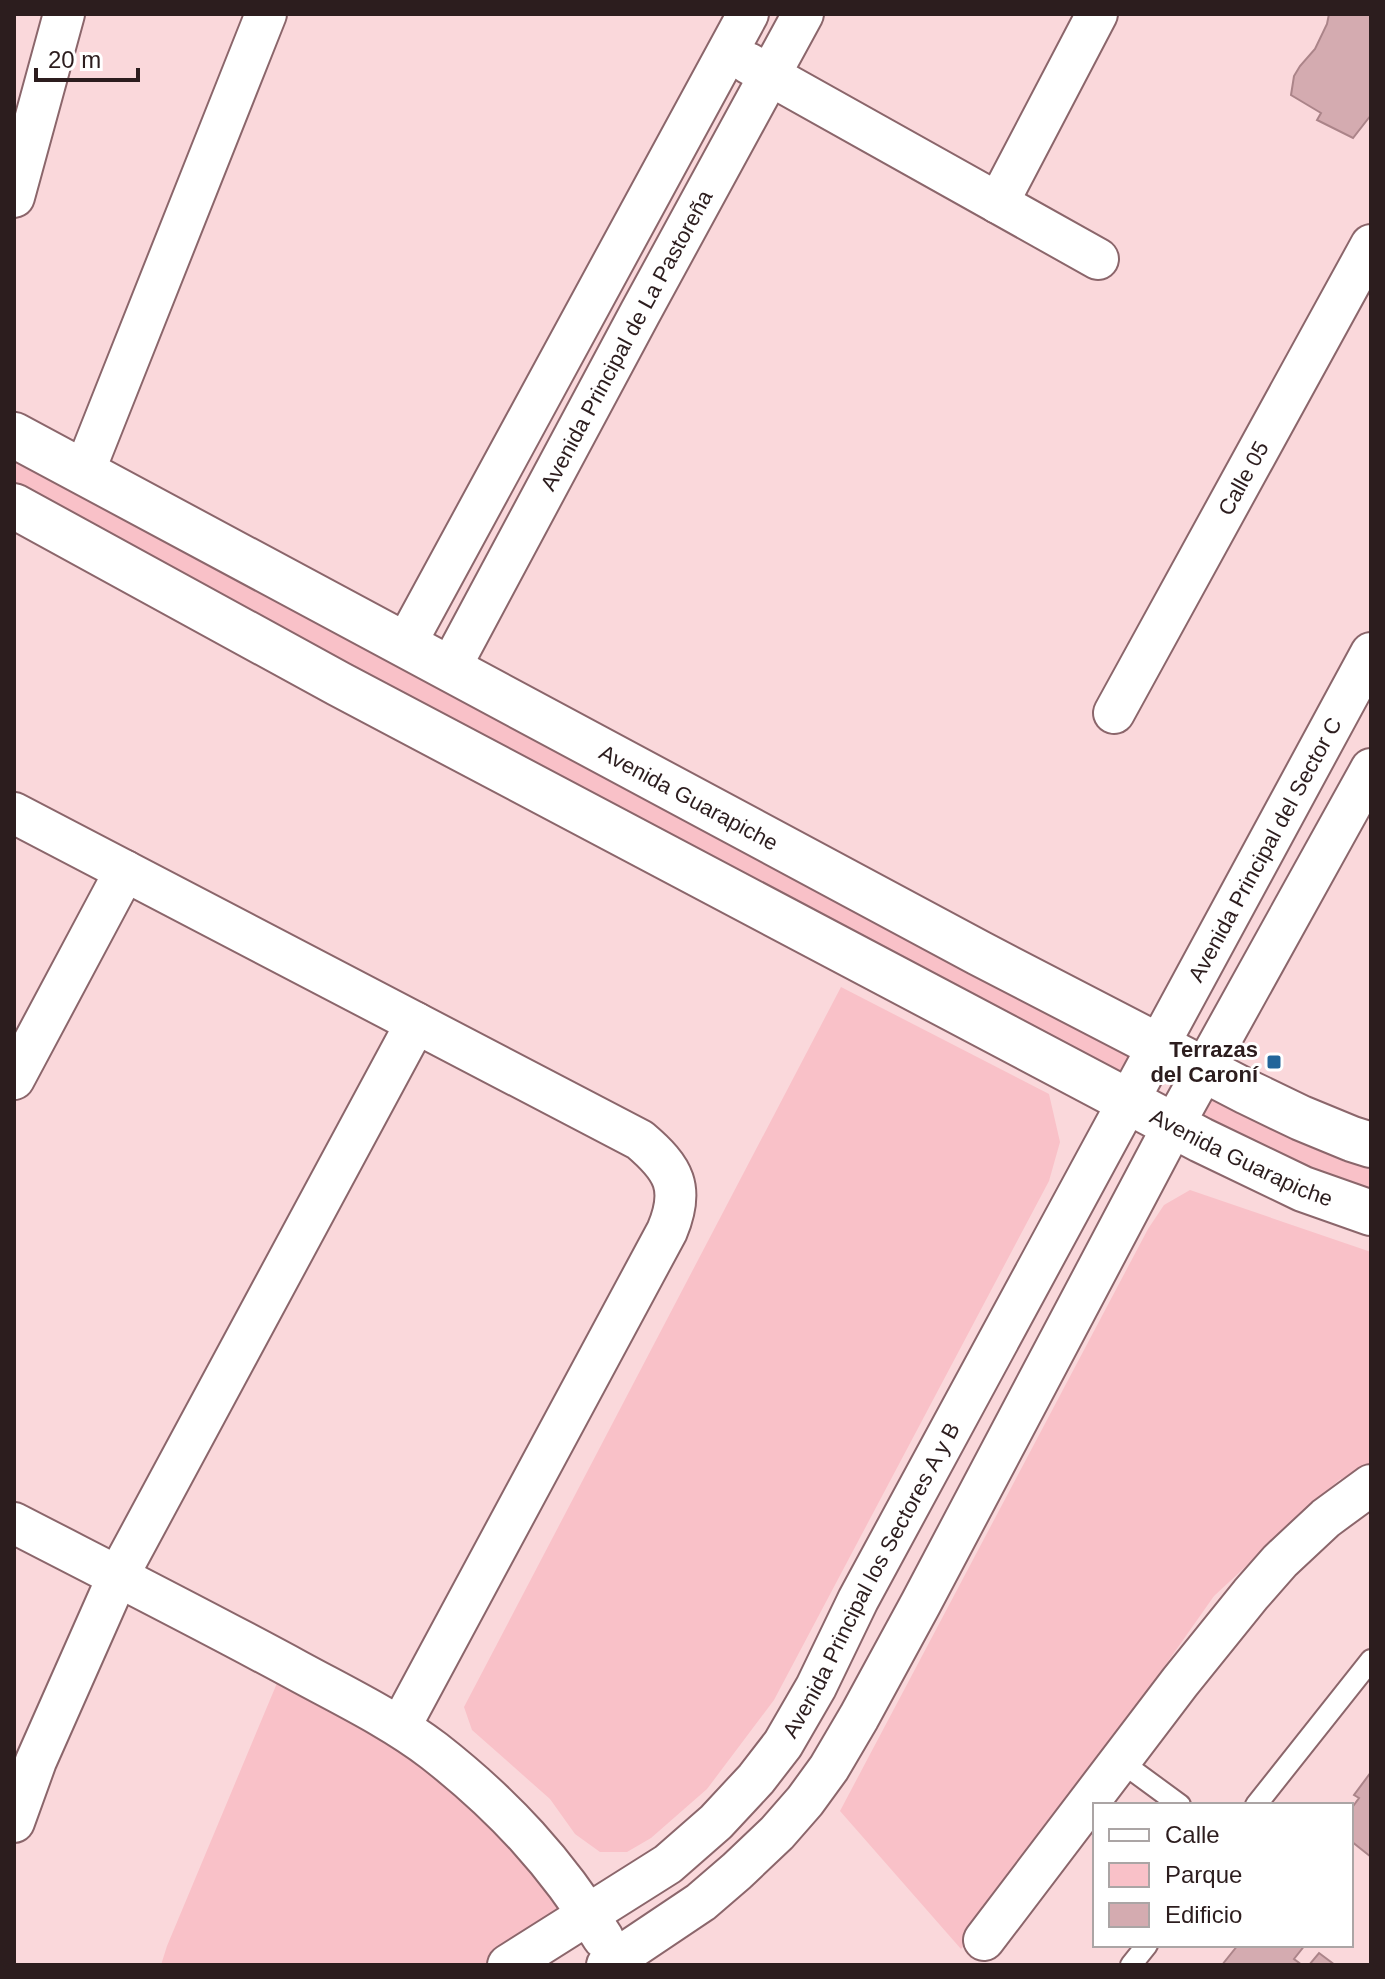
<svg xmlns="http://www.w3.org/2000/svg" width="1385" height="1979" font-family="Helvetica,sans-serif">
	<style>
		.green { fill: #f9c1c8 }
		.building { fill: #d4abb0; stroke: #ab8489; stroke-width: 2 }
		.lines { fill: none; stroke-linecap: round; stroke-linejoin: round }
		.lane-casing { stroke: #8b666b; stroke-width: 24 }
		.street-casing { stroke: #8b666b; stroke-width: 44 }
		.secondary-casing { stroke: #8b666b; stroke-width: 48 }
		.lane { stroke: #fff; stroke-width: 20 }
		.street { stroke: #fff; stroke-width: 40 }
		.secondary { stroke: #fff; stroke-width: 44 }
		.poi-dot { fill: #23659a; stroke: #fff; stroke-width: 3 }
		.labels { text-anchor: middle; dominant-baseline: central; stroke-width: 6; stroke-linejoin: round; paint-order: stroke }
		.street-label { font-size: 22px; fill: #2c1d1e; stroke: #fff }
		.poi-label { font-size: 22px; font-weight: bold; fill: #2c1d1e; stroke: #fff; text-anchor: end }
	</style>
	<rect width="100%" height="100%" fill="#fad8db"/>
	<path class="green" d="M14,435L1158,1046L1127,1101L14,506Z
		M841,987L1049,1094L1060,1142L1049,1181L774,1700L707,1789L651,1838L627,1852H600L575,1834L550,1799L472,1730L464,1707Z
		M1204,1071L1371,1145V1213L1173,1126Z
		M1190,1190L1371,1252V1465L1339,1480L1214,1596L1034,1852L961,1949L840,1811L1148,1229L1164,1205Z
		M285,1664L400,1727L589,1914L508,1965H161L167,1946Z"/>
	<path class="building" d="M1329,14H1371V115L1353,138L1317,120L1321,113L1291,95L1294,76L1300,66L1315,49L1327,24Z
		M1371,1772V1857L1351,1841V1809L1359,1798L1354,1795Z
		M1238,1945L1247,1946L1305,1945L1294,1959L1302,1965H1222Z
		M1319,1953L1335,1965H1309Z"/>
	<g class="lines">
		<defs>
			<path id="lane" d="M1120,1761L1180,1805
				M1256,1805L1371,1660
				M1131,1965L1147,1945"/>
			<g id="street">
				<path d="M748,63L1098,259"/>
				<path d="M14,197L64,14"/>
				<path d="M998,203L1097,14"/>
				<path d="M84,472L266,14"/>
				<path d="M405,645L748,14"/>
				<path id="s1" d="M450,668L640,313L803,14"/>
				<path id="s2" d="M1114,713L1371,245"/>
				<path d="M14,813L640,1140C674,1169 685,1188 667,1231L400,1727"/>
				<path d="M14,1079L125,871"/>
				<path d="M14,1523C109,1572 204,1620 298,1671C344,1696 392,1719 434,1751C503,1805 557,1863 603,1938"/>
				<path d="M14,1822L36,1761L118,1576L416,1023"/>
				<path d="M984,1940L1180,1682L1251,1594L1280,1561L1326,1518L1371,1485"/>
				<path id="s3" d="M508,1965L668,1864L716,1822L756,1779L783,1744L816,1687L858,1600L1371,653"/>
				<path d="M607,1965L701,1902L737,1871L777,1833L805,1801L829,1768L859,1717L921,1603L1173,1126L1371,769"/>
			</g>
			<g id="secondary">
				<path id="s4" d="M14,435L979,953L1247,1092L1301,1118L1352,1139L1371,1145"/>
				<path id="s5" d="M14,506L339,684L1201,1140L1303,1189L1371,1213"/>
			</g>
		</defs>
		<use href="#lane" class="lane-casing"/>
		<use href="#street" class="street-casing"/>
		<use href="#secondary" class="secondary-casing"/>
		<use href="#lane" class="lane"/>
		<use href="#street" class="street"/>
		<use href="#secondary" class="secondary"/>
	</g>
	<rect class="poi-dot" x="1266" y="1054" width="16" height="16" rx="4"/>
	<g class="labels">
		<g class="street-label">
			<text stroke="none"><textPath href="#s1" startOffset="372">Avenida Principal de La Pastoreña</textPath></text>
			<text stroke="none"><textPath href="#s2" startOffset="268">Calle 05</textPath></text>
			<text stroke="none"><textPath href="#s4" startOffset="766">Avenida Guarapiche</textPath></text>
			<text stroke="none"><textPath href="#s3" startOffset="1372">Avenida Principal del Sector C</textPath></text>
			<text stroke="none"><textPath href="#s5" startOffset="1390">Avenida Guarapiche</textPath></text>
			<text stroke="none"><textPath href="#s3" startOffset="542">Avenida Principal los Sectores A y B</textPath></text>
		</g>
		<g class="poi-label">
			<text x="1258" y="1049">Terrazas<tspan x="1258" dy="25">del Caroní</tspan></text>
		</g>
	</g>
	<rect width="1385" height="1979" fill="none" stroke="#2c1d1e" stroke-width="32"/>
	<rect x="1093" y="1803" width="260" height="144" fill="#ffffff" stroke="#aba5a5" stroke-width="2"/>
	<rect x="1109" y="1829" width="40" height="12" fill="#ffffff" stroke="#aba5a5" stroke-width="2"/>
	<text x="1165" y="1843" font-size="24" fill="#2c1d1e">Calle</text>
	<rect x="1109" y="1863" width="40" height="24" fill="#f9c1c8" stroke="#aba5a5" stroke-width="2"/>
	<text x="1165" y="1883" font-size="24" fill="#2c1d1e">Parque</text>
	<rect x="1109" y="1903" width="40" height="24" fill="#d4abb0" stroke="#aba5a5" stroke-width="2"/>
	<text x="1165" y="1923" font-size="24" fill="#2c1d1e">Edificio</text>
	<path d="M36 68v12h102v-12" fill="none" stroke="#2c1d1e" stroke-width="4"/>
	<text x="48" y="68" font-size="24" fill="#2c1d1e" stroke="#ffffff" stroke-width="6" paint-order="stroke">20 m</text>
</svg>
